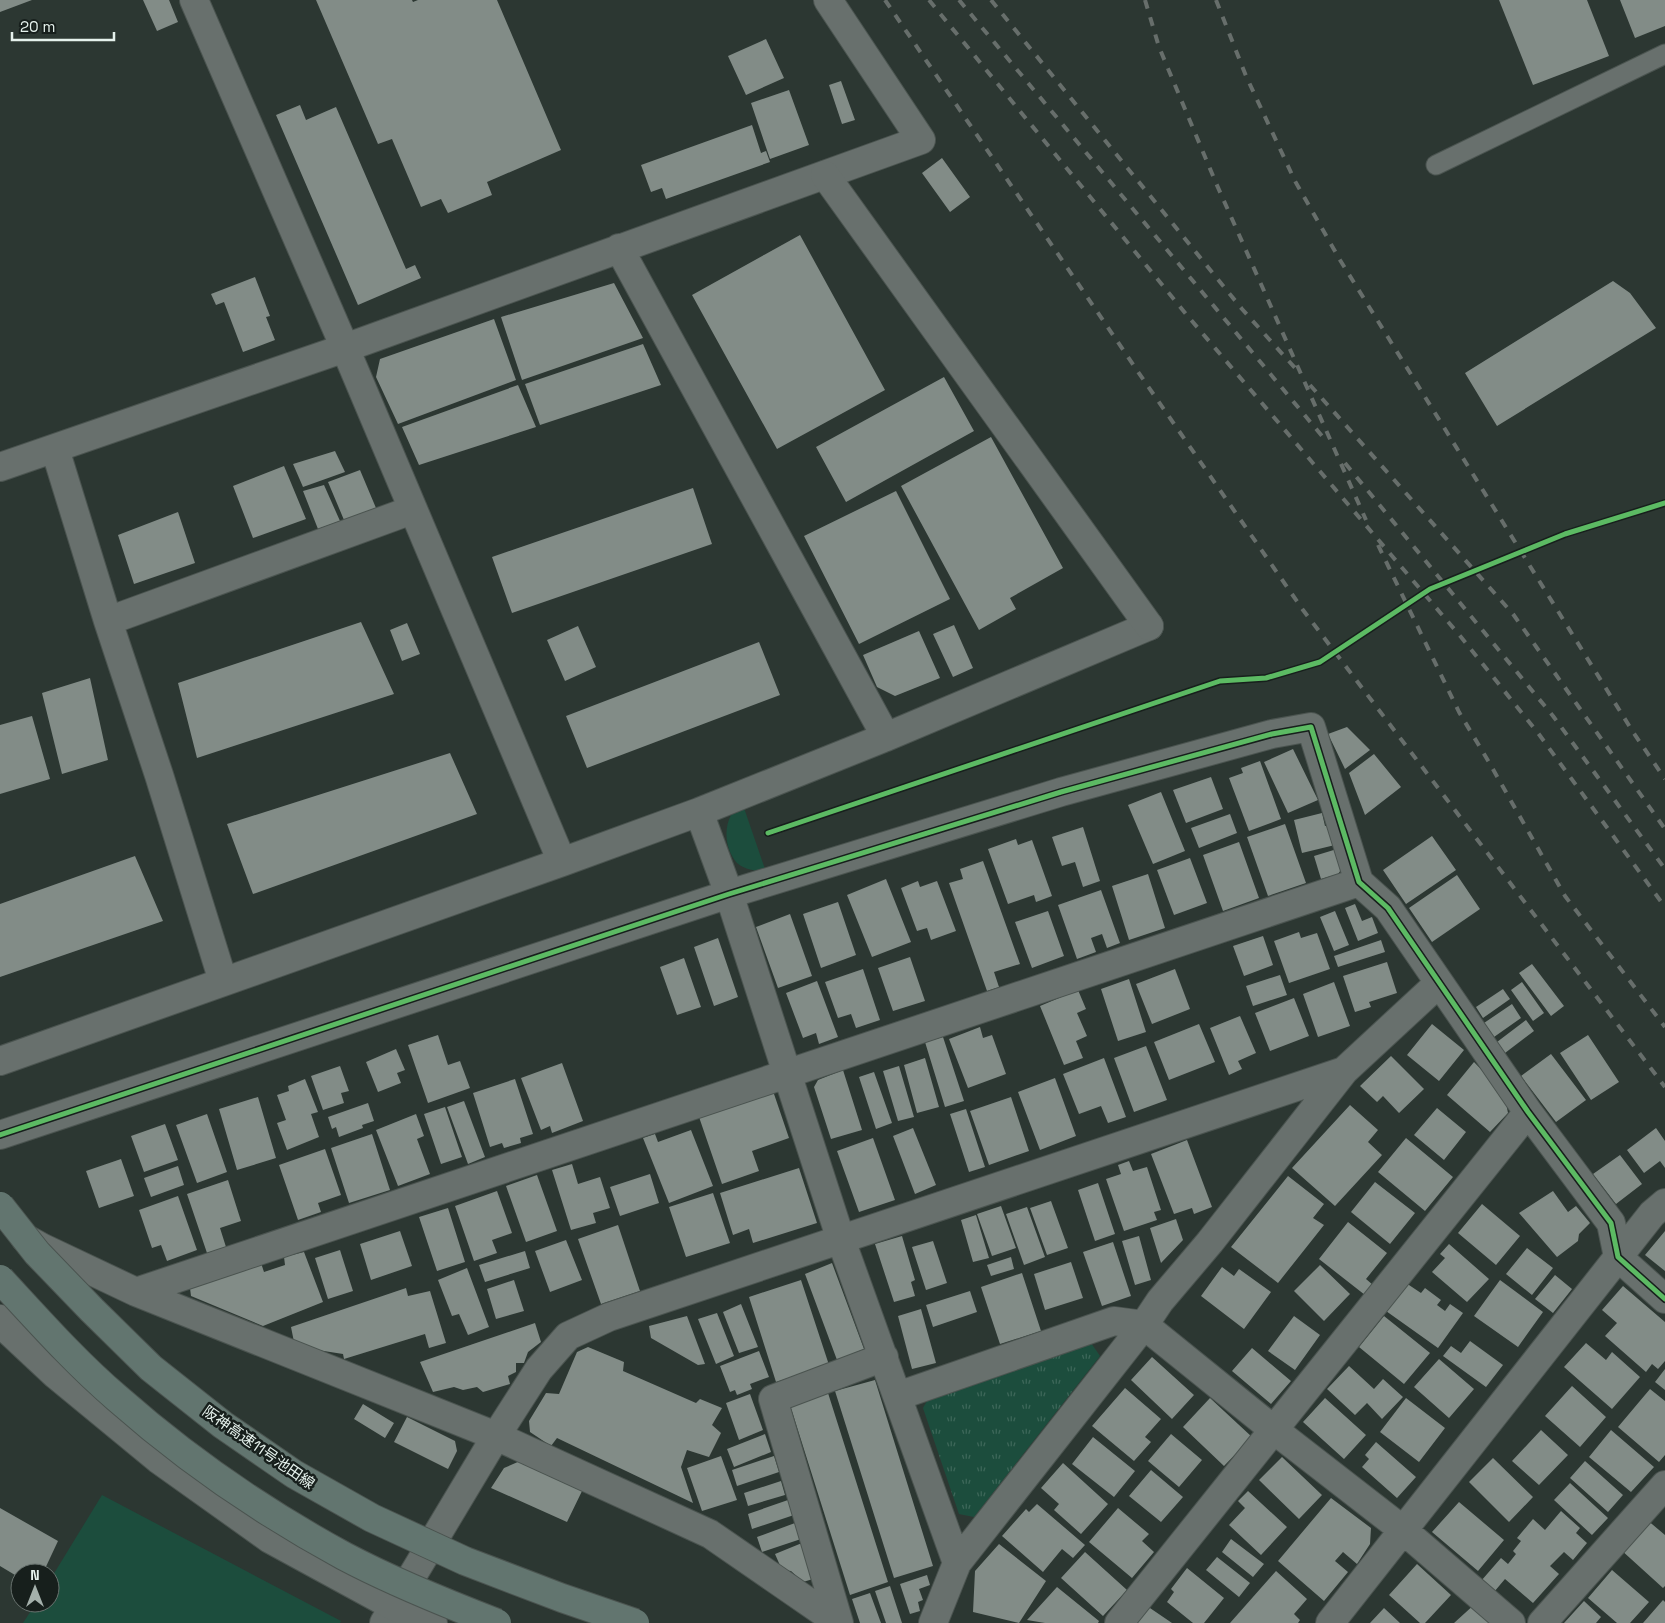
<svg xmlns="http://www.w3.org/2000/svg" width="1665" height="1623" font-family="'Space Grotesk','Noto Sans JP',sans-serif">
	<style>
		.grass { fill: #1c4d3d }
		.park { fill: url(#park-tufts) }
		.building { fill: #828c87 }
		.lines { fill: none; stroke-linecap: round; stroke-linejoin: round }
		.service-casing { stroke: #4b5450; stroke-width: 21 }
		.minor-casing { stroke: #4b5450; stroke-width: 30 }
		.tertiary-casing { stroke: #4b5450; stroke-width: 30 }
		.service { stroke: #68706d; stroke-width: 19 }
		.minor { stroke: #68706d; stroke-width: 28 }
		.tertiary { stroke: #68706d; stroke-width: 28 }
		.rail { stroke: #676e6b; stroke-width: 4; stroke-dasharray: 9 9; stroke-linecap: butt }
		.motorway-bridge-casing { stroke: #4b5450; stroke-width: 30; stroke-linecap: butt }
		.motorway-bridge { stroke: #62756f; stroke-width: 28 }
		.cycleway-casing { stroke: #171f1c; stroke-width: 8 }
		.cycleway { stroke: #5cba63; stroke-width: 5 }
		.labels { text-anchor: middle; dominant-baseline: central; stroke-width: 5; stroke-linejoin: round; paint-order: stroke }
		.street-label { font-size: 15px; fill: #e5f1ec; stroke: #171f1c }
	</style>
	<defs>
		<pattern id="park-tufts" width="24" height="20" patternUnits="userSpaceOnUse" patternTransform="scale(1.25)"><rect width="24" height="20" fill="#1c4d3d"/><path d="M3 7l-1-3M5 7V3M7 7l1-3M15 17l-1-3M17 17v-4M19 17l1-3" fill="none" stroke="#3d6759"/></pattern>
	</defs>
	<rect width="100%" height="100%" fill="#2c3732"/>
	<path class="grass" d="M743,805L766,872C757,871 745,870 737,863C726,851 723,830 731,815C733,812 740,808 743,805Z
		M102,1495L341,1621L340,1623H23L36,1603H50V1580Z"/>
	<path class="park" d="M1091,1343L1100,1356L974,1517L959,1514L923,1408L931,1394Z"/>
	<path class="building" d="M0,0H32L0,12Z
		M143,0H169L178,22L157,31Z
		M316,0H412L413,2L418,0H497L561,150L487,182L492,195L448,213L441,199L421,207L392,139L378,144Z
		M1499,0H1587L1609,56L1533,85Z
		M1620,0H1665V26L1635,38Z
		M766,39L784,78L746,95L728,56Z
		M841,81L855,120L842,124L829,85Z
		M789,90L809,145L770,159L751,103Z
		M300,105L306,120L336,107L406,269L415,265L421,278L358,305L276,115Z
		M752,125L761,153L766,151L770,162L666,199L662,188L651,192L641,165Z
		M942,158L970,197L950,212L922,173Z
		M800,235L885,390L777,449L692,295Z
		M255,277L270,316L266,317L275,340L243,352L224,302L216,305L211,294Z
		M1613,281L1630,293L1656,328L1497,426L1465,373Z
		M614,283L643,338L522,380L501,317Z
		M494,319L516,380L398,424L376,377L380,359Z
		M643,344L661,385L540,425L525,384Z
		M944,377L974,431L846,502L816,447Z
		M518,385L536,427L419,465L402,427Z
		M991,437L1063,568L1010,598L1016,609L979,630L901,486Z
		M335,451L345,472L303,487L293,464Z
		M284,466L306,519L253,538L233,486Z
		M360,470L376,508L344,520L328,482Z
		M324,485L340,521L318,529L303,491Z
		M693,488L712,544L512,613L492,557Z
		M896,491L950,599L859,644L804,536Z
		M178,512L195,563L134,584L118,535Z
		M361,622L394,694L197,758L178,683Z
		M407,623L420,654L402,661L390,630Z
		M954,625L973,668L953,677L933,634Z
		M578,626L596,667L565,681L547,640Z
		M919,631L940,678L895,696L877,687L863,655Z
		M759,642L780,695L587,768L566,716Z
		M90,678L108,760L62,774L42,693Z
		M32,716L50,779L0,794V725Z
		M1347,727L1370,750L1345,769L1328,734Z
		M1293,749L1318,800L1288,813L1264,762Z
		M450,753L477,814L253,894L227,824Z
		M1374,754L1401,787L1365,815L1349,773Z
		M1260,761L1281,819L1249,831L1229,778L1243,773L1241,768Z
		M1211,777L1223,809L1186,823L1173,790Z
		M1161,792L1185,851L1153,864L1128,805Z
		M1322,813L1325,826L1330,825L1335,845L1302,853L1294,820Z
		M1230,814L1237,833L1199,848L1191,828Z
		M1285,824L1306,883L1268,896L1247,837Z
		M1083,827L1100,881L1083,887L1075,862L1062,866L1052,837Z
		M1432,836L1456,870L1406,904L1383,870Z
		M1016,839L1018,845L1032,840L1052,896L1036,902L1034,895L1008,904L988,849Z
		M1239,842L1259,898L1223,911L1203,855Z
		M1337,849L1343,867L1338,874L1321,879L1314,856Z
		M135,856L163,921L0,977V904Z
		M1190,858L1207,903L1174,915L1157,870Z
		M983,861L1020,964L994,972L999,987L987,991L949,883L963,879L960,869Z
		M1148,874L1165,928L1129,940L1112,886Z
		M1457,875L1480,909L1432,942L1409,908Z
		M886,879L911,942L872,957L847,895Z
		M918,881L920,887L937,881L956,931L931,940L927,928L917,931L901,888Z
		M1101,890L1120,943L1107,948L1102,934L1091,938L1096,952L1077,959L1058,905Z
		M838,902L856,955L821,968L803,914Z
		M1355,904L1362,921L1372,917L1378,933L1358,941L1345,908Z
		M1048,911L1064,956L1032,968L1015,922Z
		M1335,911L1349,945L1334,951L1320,917Z
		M790,914L812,976L778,988L756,927Z
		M1299,932L1301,938L1317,933L1330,969L1289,983L1274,941Z
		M1263,936L1273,965L1244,976L1233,946Z
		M718,938L738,997L714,1006L694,947Z
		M1381,940L1385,952L1338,967L1334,956Z
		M910,957L925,1001L893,1011L878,968Z
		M684,958L701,1007L677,1015L660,967Z
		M1387,962L1397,993L1369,1002L1371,1007L1355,1012L1343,976Z
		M1532,964L1564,1006L1551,1016L1519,973Z
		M863,969L880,1020L856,1028L851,1014L838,1018L825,982Z
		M1175,969L1190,1009L1152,1024L1136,984Z
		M1280,975L1287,995L1253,1006L1246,986Z
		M1129,979L1146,1032L1118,1041L1101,989Z
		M817,981L838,1037L819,1044L816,1033L803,1038L786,993Z
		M1334,982L1350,1026L1318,1037L1303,994Z
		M1522,982L1544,1013L1533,1021L1511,990Z
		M1503,989L1510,999L1483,1018L1476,1007Z
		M1078,990L1086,1009L1077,1013L1087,1036L1076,1041L1083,1058L1064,1065L1040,1006Z
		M1294,998L1309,1036L1270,1051L1255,1013Z
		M1512,1004L1521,1018L1494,1037L1484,1023Z
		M1240,1016L1256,1053L1238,1061L1242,1069L1229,1075L1210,1028Z
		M1526,1020L1534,1031L1505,1053L1497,1042Z
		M1199,1024L1215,1062L1169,1080L1154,1042Z
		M1432,1024L1464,1050L1439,1081L1407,1055Z
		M980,1027L983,1038L992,1035L1006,1074L968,1088L949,1039Z
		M438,1035L448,1065L460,1061L470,1088L428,1103L408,1045Z
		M1588,1035L1619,1082L1591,1100L1560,1053Z
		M943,1037L964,1101L945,1107L925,1042Z
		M1146,1046L1167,1100L1134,1112L1114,1058Z
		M396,1049L405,1070L397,1073L401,1083L378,1092L366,1062Z
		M1551,1054L1586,1100L1556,1122L1521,1076Z
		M1391,1056L1424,1089L1399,1113L1383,1096L1377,1102L1360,1086Z
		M925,1058L939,1107L917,1113L904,1065Z
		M1104,1058L1126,1117L1108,1123L1101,1106L1079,1114L1063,1074Z
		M1474,1062L1504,1093L1508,1113L1490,1132L1447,1095Z
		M562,1063L583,1121L552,1133L550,1126L541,1130L521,1078Z
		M340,1066L349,1091L341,1093L344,1103L323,1110L311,1076Z
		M899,1066L914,1117L898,1121L883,1071Z
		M843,1070L862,1130L831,1139L814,1087L818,1080Z
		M874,1072L892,1123L876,1129L859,1077Z
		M1055,1078L1076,1136L1040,1150L1018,1092Z
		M305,1079L318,1112L311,1114L319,1137L287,1150L277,1123L286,1120L277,1095L289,1091L288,1086Z
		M515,1079L533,1134L520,1138L521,1143L504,1148L502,1143L490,1147L473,1093Z
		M773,1091L789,1138L752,1151L759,1171L722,1184L699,1117Z
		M258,1097L276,1158L237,1170L219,1109Z
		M1011,1097L1029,1151L989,1165L970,1111Z
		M464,1101L485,1157L468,1164L447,1107Z
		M368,1103L374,1121L362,1125L363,1128L339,1137L336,1127L332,1129L328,1117Z
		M1350,1105L1378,1130L1368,1142L1382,1155L1335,1206L1292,1168Z
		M445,1107L462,1157L441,1164L424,1114Z
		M1437,1108L1466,1132L1444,1160L1414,1135Z
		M966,1109L985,1167L969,1172L950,1114Z
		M207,1114L227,1172L197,1183L176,1125Z
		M416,1114L424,1136L417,1139L430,1174L398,1186L376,1130Z
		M165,1124L178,1160L144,1172L131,1136Z
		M913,1128L936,1185L915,1194L893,1136Z
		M1656,1128L1665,1141V1168L1660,1161L1644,1173L1627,1150Z
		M691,1130L713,1186L669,1203L643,1138L655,1134L658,1142Z
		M372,1134L390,1190L349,1203L331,1148Z
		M873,1138L895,1200L859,1212L837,1151Z
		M1406,1138L1453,1177L1425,1211L1378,1172Z
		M1187,1140L1212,1207L1194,1214L1192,1208L1174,1214L1151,1154Z
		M325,1149L341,1195L318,1203L321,1212L298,1220L279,1165Z
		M1620,1155L1642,1184L1616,1204L1593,1174Z
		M121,1159L134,1196L99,1208L86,1171Z
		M1129,1161L1133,1171L1147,1167L1161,1210L1154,1212L1157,1220L1124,1231L1106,1179L1121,1174L1118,1165Z
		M572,1164L578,1184L600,1177L610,1208L593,1213L596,1223L571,1230L552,1170Z
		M178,1166L184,1185L151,1197L144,1178Z
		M799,1168L817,1223L753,1243L749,1229L733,1235L720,1193Z
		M650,1174L659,1203L620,1216L610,1187Z
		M537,1175L557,1231L526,1242L506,1186Z
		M1288,1176L1324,1204L1313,1218L1324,1225L1278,1283L1231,1247Z
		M228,1180L241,1221L220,1228L226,1247L207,1253L187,1194Z
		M1375,1182L1415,1213L1390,1244L1351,1212Z
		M1098,1183L1115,1234L1095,1241L1078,1190Z
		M497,1191L512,1233L492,1240L497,1253L474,1261L455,1206Z
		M1553,1191L1568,1212L1576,1206L1590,1223L1579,1234L1578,1241L1557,1257L1519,1213Z
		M713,1193L730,1243L686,1257L669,1207Z
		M178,1196L197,1250L167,1261L161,1245L152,1248L139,1210Z
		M1051,1201L1068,1248L1047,1255L1030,1208Z
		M1482,1204L1520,1236L1496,1265L1458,1233Z
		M1001,1206L1016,1248L992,1256L977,1214Z
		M1027,1207L1045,1257L1024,1265L1006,1214Z
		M448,1208L465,1262L437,1271L419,1217Z
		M976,1215L989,1258L973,1262L961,1220Z
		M1176,1219L1183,1240L1161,1263L1150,1228Z
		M1348,1222L1387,1253L1366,1279L1373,1285L1365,1295L1319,1259Z
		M618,1225L640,1291L601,1304L578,1239Z
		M400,1231L412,1266L371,1280L360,1244Z
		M1665,1231V1271L1645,1255Z
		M902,1236L915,1280L911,1282L915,1296L894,1302L875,1244Z
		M1139,1236L1151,1280L1135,1285L1122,1241Z
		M566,1240L582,1280L550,1292L535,1251Z
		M933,1241L947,1283L926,1290L912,1247Z
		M1113,1242L1131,1296L1102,1306L1083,1252Z
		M1449,1244L1489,1279L1467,1302L1432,1272L1445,1258L1440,1254Z
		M1527,1248L1553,1268L1532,1295L1506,1274Z
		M340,1250L353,1291L328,1299L315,1258Z
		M525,1251L530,1268L485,1282L479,1265Z
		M304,1252L323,1302L263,1326L191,1296L190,1288L261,1263L264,1272L285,1265L284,1257Z
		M1011,1257L1014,1269L991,1276L987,1265Z
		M1071,1262L1083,1298L1045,1310L1034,1274Z
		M832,1263L864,1349L837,1360L805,1274Z
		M1320,1265L1350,1294L1324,1321L1294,1291Z
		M1222,1267L1234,1276L1239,1269L1271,1292L1244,1329L1201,1296Z
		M467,1268L489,1327L468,1335L459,1314L452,1316L438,1280Z
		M1022,1273L1041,1331L1000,1344L981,1287Z
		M1555,1275L1572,1289L1553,1313L1535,1299Z
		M514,1280L524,1311L496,1319L487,1289Z
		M801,1280L829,1365L776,1382L749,1297Z
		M1500,1280L1543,1312L1518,1347L1474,1316Z
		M1406,1283L1421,1293L1425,1288L1441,1300L1437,1305L1445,1311L1450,1304L1463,1313L1438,1348L1386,1311Z
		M1623,1286L1665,1322V1361L1658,1369L1652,1364L1646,1372L1605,1336L1617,1323L1602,1310Z
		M406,1288L408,1296L430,1291L446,1343L429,1348L425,1334L344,1359L343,1354L311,1349L294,1342L291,1327Z
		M970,1291L977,1312L933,1327L926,1305Z
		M741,1304L758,1347L739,1353L723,1312Z
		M921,1309L936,1363L912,1369L898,1316Z
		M717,1313L734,1356L716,1364L698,1319Z
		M687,1316L705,1364L698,1365L651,1338L649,1326Z
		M1294,1316L1320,1335L1295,1370L1268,1351Z
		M1384,1316L1430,1353L1404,1384L1359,1347Z
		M535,1323L541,1342L528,1352L524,1363H516V1372L508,1376L510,1384L483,1392L477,1387L463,1390L454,1387L433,1392L420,1362Z
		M1470,1341L1503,1365L1486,1387L1443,1356L1451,1346L1461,1353Z
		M1586,1343L1606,1360L1612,1352L1640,1377L1612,1409L1564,1367Z
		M588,1347L624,1362L623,1371L696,1403L700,1399L722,1408L712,1425L721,1433L709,1457L687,1450L681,1467L693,1503L557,1438L551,1446L530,1432L529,1421L546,1393L559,1394L577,1352Z
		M1252,1348L1291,1381L1271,1404L1232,1371Z
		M759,1351L769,1377L750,1384L752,1389L737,1395L735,1390L730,1392L720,1366Z
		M1152,1357L1194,1395L1172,1419L1131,1380Z
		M1439,1359L1474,1389L1449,1418L1414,1387Z
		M1349,1366L1374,1389L1383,1379L1403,1397L1382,1419L1367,1403L1355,1415L1327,1389Z
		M1665,1369V1390L1655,1382Z
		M875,1380L933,1566L894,1578L835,1391Z
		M1572,1386L1606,1417L1580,1447L1545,1416Z
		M1125,1388L1161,1419L1145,1437L1151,1442L1134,1461L1092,1426Z
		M1650,1389L1665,1401V1455L1659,1462L1618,1427Z
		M828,1393L888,1582L850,1595L790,1405Z
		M750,1394L763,1430L739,1440L726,1403Z
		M1210,1398L1252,1437L1224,1466L1183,1427Z
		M1325,1398L1366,1435L1344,1459L1303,1422Z
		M1406,1398L1445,1428L1419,1462L1380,1432Z
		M363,1404L394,1423L385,1438L354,1419Z
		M407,1417L455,1441L457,1451L448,1469L394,1442Z
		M1541,1430L1568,1455L1539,1485L1512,1461Z
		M1611,1430L1654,1467L1631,1492L1589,1457Z
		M765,1434L771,1452L734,1467L727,1449Z
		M1171,1434L1202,1460L1179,1487L1148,1461Z
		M1093,1437L1135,1471L1114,1497L1072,1464Z
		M1376,1442L1416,1477L1397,1498L1362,1467L1369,1459L1365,1455Z
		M721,1456L737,1500L702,1511L687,1468Z
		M774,1456L779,1472L737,1486L732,1470Z
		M1282,1457L1322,1495L1299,1519L1259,1480Z
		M1493,1458L1533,1497L1509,1522L1469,1482Z
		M520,1461L583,1489L567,1522L491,1488L504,1468Z
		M1585,1461L1623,1495L1608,1512L1570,1478Z
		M1063,1463L1108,1504L1081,1534L1054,1510L1059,1504L1041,1488Z
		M1151,1470L1183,1497L1161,1522L1129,1496Z
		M781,1481L785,1495L748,1506L744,1493Z
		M1570,1483L1608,1518L1592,1535L1554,1500Z
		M1248,1491L1287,1527L1261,1555L1229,1525L1245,1508L1238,1501Z
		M1331,1498L1371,1528L1370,1544L1357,1564L1343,1552L1335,1561L1348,1572L1324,1601L1278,1561Z
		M788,1500L794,1515L752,1529L748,1514Z
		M1459,1502L1504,1540L1478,1571L1432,1532Z
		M1037,1504L1085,1545L1073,1558L1062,1549L1043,1572L1002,1536L1026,1509L1029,1512Z
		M0,1508L58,1541L43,1573H20V1578L0,1566Z
		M1118,1508L1149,1534L1142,1541L1154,1552L1132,1578L1089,1542Z
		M1561,1511L1580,1528L1576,1533L1587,1543L1573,1560L1564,1552L1550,1566L1559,1574L1533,1603L1505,1579L1494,1592L1481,1581L1501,1558L1508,1564L1516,1554L1513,1551L1521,1541L1517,1538L1533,1519L1545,1530Z
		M1646,1519L1665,1535V1586L1663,1588L1620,1549Z
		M795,1523L801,1539L762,1552L757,1537Z
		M1231,1539L1264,1564L1253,1577L1222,1552Z
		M802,1543L813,1579L803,1582L791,1571L782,1570L775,1554Z
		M999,1544L1046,1581L1019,1623L973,1612L975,1571Z
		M1085,1552L1127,1590L1103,1616L1061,1578Z
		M1217,1557L1250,1583L1239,1597L1206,1570Z
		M1417,1564L1451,1595L1425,1623H1420L1389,1595Z
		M1187,1568L1224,1598L1204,1623H1193L1167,1602L1174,1592L1171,1589Z
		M1612,1570L1649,1602L1630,1623H1617L1588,1598Z
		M1276,1571L1307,1599L1294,1614L1300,1620L1298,1623H1230Z
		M927,1575L930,1585L919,1589L923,1600L918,1602L920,1611L910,1614L900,1584Z
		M890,1586L902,1623H886L875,1591Z
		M1057,1587L1099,1621L1098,1623H1045L1027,1620Z
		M870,1593L881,1623H860L852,1599Z
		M1663,1600L1665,1602V1623H1643Z
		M1584,1601L1601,1617L1596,1623H1564Z
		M1476,1603L1494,1623H1454Z
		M1147,1606L1172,1623H1132Z
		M1384,1608L1400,1623H1370Z"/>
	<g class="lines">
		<defs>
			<path id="service" d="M1436,165L1665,54"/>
			<path id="minor" d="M194,0L345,348L562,862
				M619,248L886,737
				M55,449L108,621L159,775L223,981
				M0,467L345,348L921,140L828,0
				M108,621L412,510
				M699,812L729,894L841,1240L957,1563
				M0,1061L562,862L699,812L886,737L1149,626
				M0,1135L729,894L1061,792L1272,734L1311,727L1359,882L1388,908L1528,1112L1611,1223L1618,1257L1665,1299
				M25,1238L43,1248L136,1292L496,1436L710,1534L839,1623
				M136,1292L1359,882
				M898,1396L1114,1321L1144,1325L1274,1430L1403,1530L1511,1623
				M384,1623L496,1436L539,1369L568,1336L609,1317L1344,1071
				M839,1623L773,1399L884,1357
				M933,1623L957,1563L1144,1325L1160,1301L1210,1242L1344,1071L1439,983
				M1119,1623L1528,1112
				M1330,1623L1652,1214L1665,1203
				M1542,1623L1665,1485"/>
			<path id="tertiary" d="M825,175L1149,626
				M0,1319L10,1332L56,1375L158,1459L270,1539L393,1606L433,1623"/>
		</defs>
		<use href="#service" class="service-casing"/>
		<use href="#minor" class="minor-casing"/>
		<use href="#tertiary" class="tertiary-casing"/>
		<use href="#service" class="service"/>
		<use href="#minor" class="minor"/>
		<use href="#tertiary" class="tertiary"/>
		<path class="rail" d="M885,0L1145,382L1303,610L1665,1087
			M929,0L1186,314L1461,637L1538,733L1665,907
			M959,0L1327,442
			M991,0L1242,309L1295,368
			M1145,0L1159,47L1216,183L1366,520
			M1216,0L1246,76L1295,181L1340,260L1633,732L1665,779
			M1310,385L1513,614L1665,829
			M1345,463L1553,716L1665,869
			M1378,545L1459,712L1490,764L1565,896L1665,1027"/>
		<defs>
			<path id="motorway-bridge" d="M0,1206L37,1253L92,1310L151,1368L223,1425L294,1474L372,1518L465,1561L562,1598L635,1623
				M0,1279C38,1320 75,1362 117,1398C186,1459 263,1512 344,1556C393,1582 445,1603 497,1623"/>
		</defs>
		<use href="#motorway-bridge" class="motorway-bridge-casing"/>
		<use href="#motorway-bridge" class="motorway-bridge"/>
		<defs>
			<path id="cycleway" d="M768,833L1220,681L1266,678L1320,662L1430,589L1565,534L1665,503
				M0,1135L729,894L1061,792L1272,734L1311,727L1359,882L1388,908L1528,1112L1611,1223L1618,1257L1665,1299"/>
		</defs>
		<use href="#cycleway" class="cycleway-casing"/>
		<use href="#cycleway" class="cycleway"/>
	</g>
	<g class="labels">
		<g class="street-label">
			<text transform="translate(259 1447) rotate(35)">阪神高速11号池田線</text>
		</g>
	</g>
	<g transform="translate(35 1588)"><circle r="24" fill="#171f1c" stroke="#69736f"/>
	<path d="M0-4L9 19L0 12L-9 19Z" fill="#a4b0ab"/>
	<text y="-8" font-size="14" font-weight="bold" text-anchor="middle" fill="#e5f1ec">N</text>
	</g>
	<path d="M12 32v8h102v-8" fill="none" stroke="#e5f1ec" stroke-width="2.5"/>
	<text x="20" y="32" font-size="15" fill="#e5f1ec" stroke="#171f1c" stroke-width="4" paint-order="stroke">20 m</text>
</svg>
